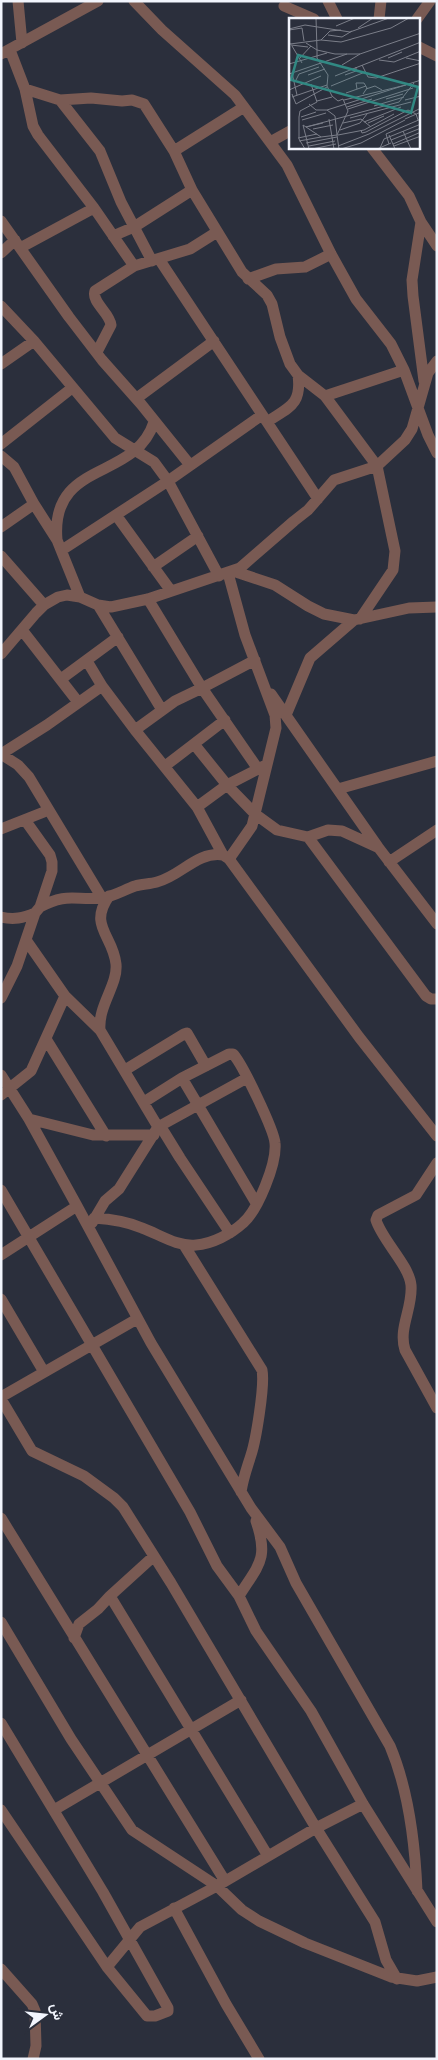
<svg xmlns="http://www.w3.org/2000/svg" width="438" height="2060" font-family="Signika,Vazirmatn,sans-serif">
	<style>
		.lines { fill: none; stroke-linecap: round; stroke-linejoin: round }
		.minor { stroke: #795a53; stroke-width: 11 }
		.inset-road { fill: none; stroke: #7b7e89; stroke-width: 1 }
		.view { fill: #318983; fill-opacity: 0.15; stroke: #318983; stroke-width: 2.5 }
		.inset-edge { fill: none; stroke: #f2f5fd; stroke-width: 2.5 }
	</style>
	<rect width="100%" height="100%" fill="#2b2f3c"/>
	<g class="lines">
		<path class="minor" d="M18,1L22,43
			M134,1L162,30L235,95L287,165L331,254L356,299L391,344L404,370L428,435L437,453
			M328,1L337,19
			M284,6L314,19
			M379,19L381,1
			M417,19L430,1
			M419,47L437,56
			M10,50L25,89L33,126L38,135L94,208L134,266
			M1,54L98,1
			M25,89L60,100L91,98L122,101L132,100L144,104L174,151L192,190L242,272L267,295L272,304L280,337L290,364L298,375L325,396
			M60,100L100,151L121,202L152,261
			M270,142L290,131
			M372,148L409,196L421,222L437,246
			M174,151L244,107
			M1,221L69,317L102,360L141,404L190,465
			M421,222L412,280L413,296L424,381
			M113,236L134,227L192,190
			M20,248L94,208
			M1,253L15,240
			M159,259L318,499
			M248,279L276,269L305,267L331,254
			M1,306L34,341L115,438L154,462L168,481L219,576
			M97,352L111,325C110,313 91,302 95,291L134,266L190,249L217,232
			M1,364L34,341
			M137,398L214,341
			M267,422C289,407 302,405 298,375
			M1,444L72,388
			M1,456L14,467L34,504L57,540L80,597
			M116,515L171,591
			M1,527L34,504
			M57,540C50,459 135,482 154,422
			M62,550L168,481L262,415
			M1,556L44,605
			M153,567L198,536
			M233,571L275,585L308,606L324,614L354,620L409,608L437,607
			M228,573L245,635L275,715L276,728L252,826L229,859
			M148,599L202,688L258,769
			M98,605L162,710
			M360,619L393,570L395,551L377,466L325,396L404,370
			M22,630L78,702
			M1,654L36,613L44,605L58,597L67,595L80,597L98,605L111,607L148,599L240,568L294,521L308,510L334,480L377,466L405,440L412,429L428,373L437,361
			M87,661L102,686L135,730L197,807L223,855L229,859L359,1037L437,1136
			M61,679L118,637
			M271,694L378,847L437,924
			M286,715L310,658L354,620
			M135,730L175,701L202,688L255,660
			M194,744L227,785L255,814L277,830L308,837L328,830L342,831L377,847
			M1,754L18,765L29,777L102,898
			M1,754L47,725L102,686
			M165,766L225,720
			M338,789L437,761
			M197,807L227,785L264,766
			M1,829L49,810
			M308,837L426,996L431,999H437
			M389,862L437,830
			M40,907C67,892 76,901 103,898C114,896 124,890 135,886C142,884 150,884 157,882C181,876 197,851 223,855
			M1,917C14,920 23,918 35,913
			M26,940L65,996L100,1030L158,1127L164,1132L180,1158L230,1233
			M1,998L17,966L35,913L40,907L52,871V862L50,855L25,820
			M100,1030C98,1005 118,985 116,964C113,935 88,926 109,896
			M46,1039L106,1136
			M125,1070L184,1034L187,1033L206,1066
			M1,1075L29,1119L77,1206L151,1343L251,1508L280,1547L296,1583L390,1746C409,1791 415,1842 417,1891
			M182,1078L256,1203
			M1,1095L31,1071L65,996
			M29,1119L93,1135H154
			M437,1163L416,1195L378,1215L376,1220C382,1240 409,1265 411,1285C413,1308 398,1328 405,1350L437,1408
			M1,1190L190,1512L217,1566L239,1596L256,1631L311,1711L363,1804L437,1922
			M94,1218C111,1219 126,1221 142,1228C159,1234 177,1247 196,1245C212,1244 231,1234 243,1223C258,1210 277,1163 275,1143C274,1130 242,1063 233,1054H229L182,1078L144,1102
			M92,1223L105,1201L119,1189L158,1127L247,1078
			M184,1245L262,1370C265,1385 256,1440 251,1455C247,1468 243,1478 241,1492
			M1,1255L77,1206
			M1,1299L44,1372
			M1,1397L137,1319
			M1,1399L32,1451L84,1476L114,1498L123,1507L171,1583L316,1828L375,1922L386,1960L397,1979
			M1,1518L225,1881
			M110,1596L268,1856
			M239,1596C259,1564 269,1559 256,1521
			M1,1622L71,1739L132,1830L217,1886L242,1910L259,1921L305,1943L391,1977L417,1981L437,1977
			M74,1638L79,1624L98,1609L110,1596L154,1556
			M1,1723L103,1892L168,2008V2011L155,2016H147L107,1967L1,1810
			M54,1810L241,1700
			M174,1908L226,2004L259,2059
			M107,1967L140,1927L217,1886L316,1828L363,1804
			M1,1969L32,2004L35,2011L36,2046L33,2059"/>
	</g>
	<g transform="translate(289 18)">
		<rect width="131" height="131" fill="#2b2f3c"/>
		<path class="inset-road" d="M47,8L66,0M69,10L84,0M0,11L16,7L61,14L100,0M0,12L13,10L15,23M39,17L53,19L63,13M32,22L52,24L102,10L120,0M17,25L28,32L27,0M1,26L32,22L41,13L52,12M2,27L19,29M3,28L13,45M99,40L113,34M117,40L132,43M10,41L22,28M90,42L105,44L132,33M0,46L38,35M53,47L71,36M73,47L79,59L87,60L132,45M3,55L8,77M0,56L58,36M19,57L36,51M56,57L67,53V49M46,58L132,24M7,62L10,56L30,49M42,68L76,54M68,71L67,65H75L78,70L74,76M77,71L86,68L93,72M0,72L32,58M57,75L77,68M3,76L7,86L38,69M3,79L38,67M97,81L114,76M55,82L117,67M116,82L132,78M28,83L43,79M20,86L27,92H38L132,62M85,88L115,79M58,89L83,81M59,91L124,70M12,99L27,94M61,100L122,84M40,101L45,131M116,101L132,94M13,102L37,95M75,104L112,89M54,105L72,101L82,109M79,105L95,98M17,109L110,84L125,65M17,109L34,105M24,111L44,107M51,112L71,105L78,96M72,112L73,115L77,114L119,92L127,96L129,102M114,113L122,131M117,116L132,110M49,117L75,112L105,96M100,117L106,131M9,120L28,116M102,122L117,116M10,123L32,119M17,125L48,119M100,126L97,116L132,101M104,126L132,114M20,128L46,123M49,128L80,116L132,90M105,128L132,118M91,130L95,121L132,106M16,131L10,121V99L11,93L28,84L22,66M20,131L14,107L32,119L48,117L46,98L38,92M23,131L47,126M50,131L48,117L59,93L54,81L49,83L43,78L38,68L39,57L28,40V32L46,36H71L132,15M52,131L72,125L116,102M88,131L102,125"/>
		<path class="view" d="M9,37L129,69L122,95L2,62Z"/>
		<rect width="131" height="131" class="inset-edge"/>
	</g>
	<rect width="438" height="2060" fill="none" stroke="#f2f5fd" stroke-width="5"/>
	<g transform="translate(45 2015) rotate(75)" stroke="#2b2f3c" stroke-width="4" paint-order="stroke">
	<path d="M0-4L9 19L0 12L-9 19Z" fill="#f2f5fd"/>
	<text y="-8" font-size="14" font-weight="bold" text-anchor="middle" fill="#f2f5fd">ش</text>
	</g>
</svg>
